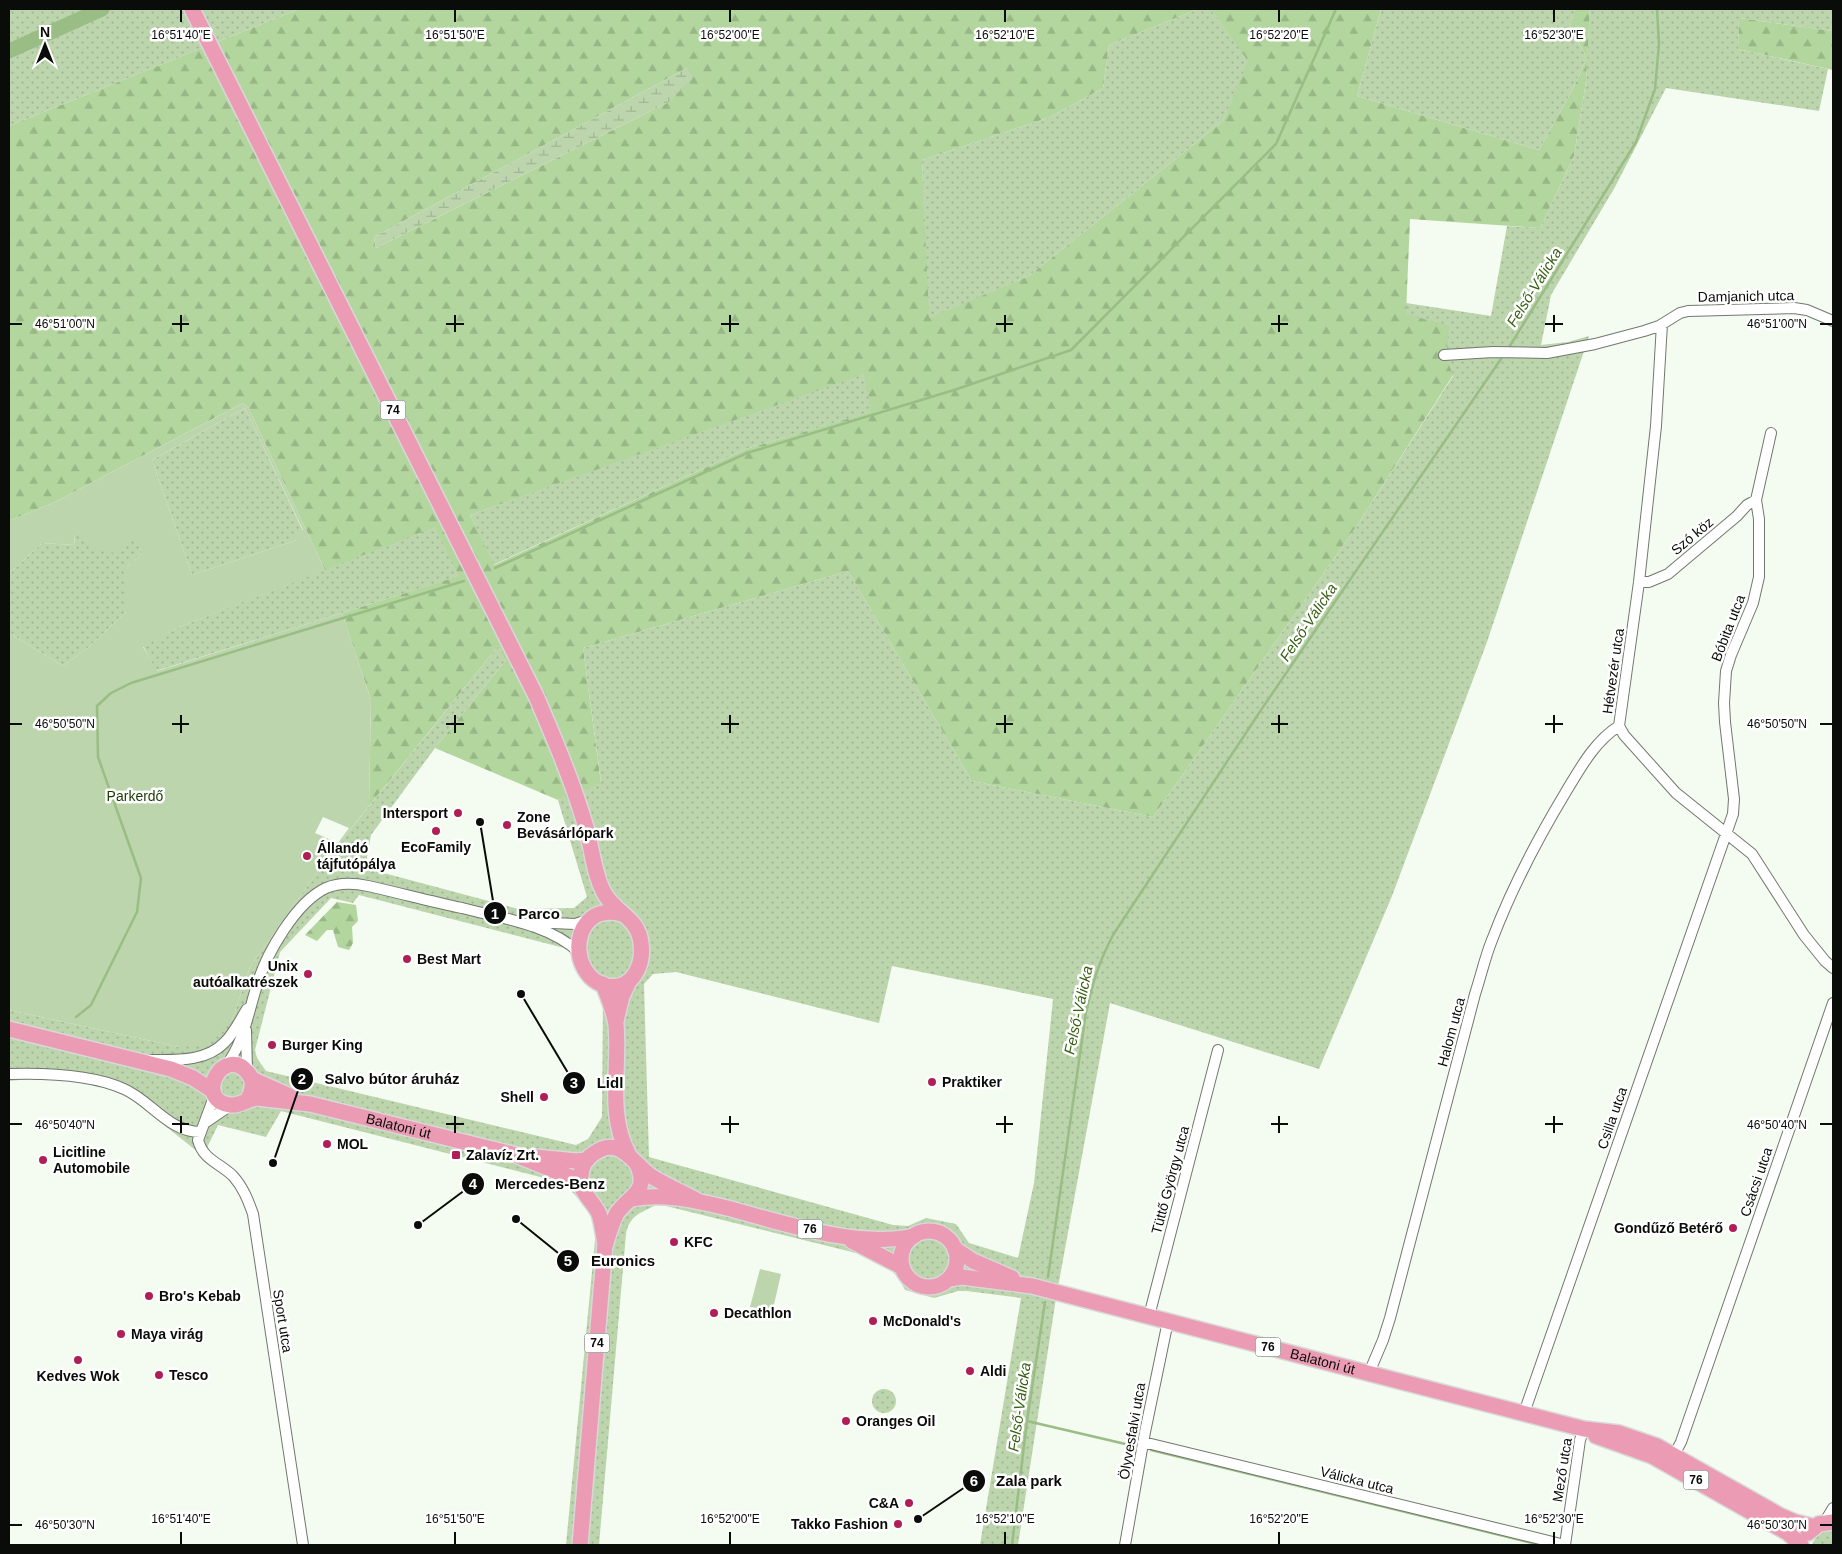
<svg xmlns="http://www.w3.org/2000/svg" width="1842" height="1554" font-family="Arial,sans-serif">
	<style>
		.grass { fill: url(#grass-dots); fill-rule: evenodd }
		.forest { fill: url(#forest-firs); fill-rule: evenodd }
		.wetland { fill: url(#wetland-marsh) }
		.park { fill: #bcd5ad; fill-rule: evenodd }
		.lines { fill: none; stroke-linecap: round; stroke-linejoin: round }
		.stream { stroke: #9abd85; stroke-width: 2.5 }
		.river { stroke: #9abd85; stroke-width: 15 }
		.minor-casing { stroke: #72786f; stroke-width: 12 }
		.primary-casing { stroke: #d8d8d8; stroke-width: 18 }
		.minor { stroke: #fff; stroke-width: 10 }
		.primary { stroke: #eb9bb3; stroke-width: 15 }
		.ticks { fill: none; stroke: #0a0c09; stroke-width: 2 }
		.poi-dot { fill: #af1f55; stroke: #fff; stroke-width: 2 }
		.labels { text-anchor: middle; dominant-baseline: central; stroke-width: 5; stroke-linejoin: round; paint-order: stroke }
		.shield { fill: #fff; stroke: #545553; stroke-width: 1 }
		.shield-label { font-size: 12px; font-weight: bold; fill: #0a0c09 }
		.street-label { font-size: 14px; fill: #0a0c09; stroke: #fff }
		.park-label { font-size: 14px; fill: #1a3900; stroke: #fff }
		.poi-label { font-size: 14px; font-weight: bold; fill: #0a0c09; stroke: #fff; text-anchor: start }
		.water-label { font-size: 15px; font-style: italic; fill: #355f11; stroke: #fff }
		.ticks-label { font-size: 12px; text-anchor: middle; fill: #0a0c09; stroke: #fff; stroke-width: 5; stroke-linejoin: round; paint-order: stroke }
		.leader { fill: none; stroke: #0a0c09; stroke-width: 2 }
		.callout-dot { fill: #0a0c09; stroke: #fff; stroke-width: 2 }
		.mark-label { font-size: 15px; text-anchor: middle; font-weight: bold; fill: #fff }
		.callout-label { font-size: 15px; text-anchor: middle; font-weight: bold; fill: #0a0c09; stroke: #fff; stroke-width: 5; stroke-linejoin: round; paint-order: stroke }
	</style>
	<defs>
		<pattern id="grass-dots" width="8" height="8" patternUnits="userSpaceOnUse" patternTransform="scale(1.25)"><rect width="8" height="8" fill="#bcd5ad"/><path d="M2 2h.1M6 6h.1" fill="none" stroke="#a0b694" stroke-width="1.8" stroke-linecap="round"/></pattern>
		<pattern id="forest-firs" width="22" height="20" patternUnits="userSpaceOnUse" patternTransform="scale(1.25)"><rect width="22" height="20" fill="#b2d69d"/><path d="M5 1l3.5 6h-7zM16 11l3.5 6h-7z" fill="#98b686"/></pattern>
		<pattern id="wetland-marsh" width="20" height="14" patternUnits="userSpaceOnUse" patternTransform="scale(1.25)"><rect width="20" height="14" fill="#bcd5ad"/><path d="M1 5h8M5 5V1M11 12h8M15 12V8" fill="none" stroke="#a0b694"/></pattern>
	</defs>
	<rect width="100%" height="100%" fill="#f4fbf0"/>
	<path class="grass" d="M9,9H299L9,126Z
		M1198,9H1211L1249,61L1223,121L1029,276L928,319L922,160L1050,117L1103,88L1109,45Z
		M1381,9H1575L1570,27L1587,58L1590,9H1833V31L1739,18L1738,49L1828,69L1819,111L1666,88L1615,187L1551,295L1541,345L1568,342L1589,336L1487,642L1392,896L1319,1069L1110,1003L1056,1298L1018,1545H980L1021,1298L967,1291H958L934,1298L905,1290C894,1268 886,1265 864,1255L658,1204C641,1213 630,1214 626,1234L599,1545H566L597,1219L564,1183L281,1111L266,1137L218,1125L203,1156L121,1091L88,1081L30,1079L9,1081V1010L179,1047L232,1020L250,967L325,861L498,646L506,660L435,748L371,835L365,868L518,909L574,908L587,897L558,800L601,782L583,648L848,571L972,781L1153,817L1358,524L1453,376L1406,314V303L1491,316L1507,226L1540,228L1574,156L1586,81L1587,58L1573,89L1539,150L1357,96ZM359,895L568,949L588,984L603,996L602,1117L588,1139L576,1145L266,1071L257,1058L255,1050L280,952L331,898L353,903ZM892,966L1053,999L1034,1183L1018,1258L969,1243L956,1224L926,1218L908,1226L893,1225L649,1157L644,984L653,974L676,972L879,1023Z
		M865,373L872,412L746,449L493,565L470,515Z
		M245,408L303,531L297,540L192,575L152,460Z
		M435,526L460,576L156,671L143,646L179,627Z
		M80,532L134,538L143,552L126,568V612L89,647L63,666L9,633V574L42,543L75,545L74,534Z
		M872 1401a12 12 0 1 1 24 0a12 12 0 1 1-24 0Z
		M1833,1530V1545H1812C1816,1535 1822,1530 1833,1530Z"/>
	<path class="forest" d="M299,9H1198L1109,45L1103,88L1050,117L922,160L929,318L1029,276L1223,121L1248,61L1211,9H1381L1357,96L1539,150L1573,89L1587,58L1570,26L1575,9H1590L1586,81L1574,156L1540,228L1410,219L1406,314L1449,326L1446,357L1453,375L1358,524L1153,817L972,781L848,571L583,648L601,783L558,800L435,748L506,660L498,646L369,806L371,700L342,613L459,576L435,527L325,570L248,407L243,403L55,502L9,521V126ZM687,68L669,102L376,248L374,237ZM864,374L871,412L746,449L494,565L470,515Z
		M1739,18L1833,31V70L1738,49Z
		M337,902L356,905L358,921L352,927L353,943L349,950L338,947L333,930H327L317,941L305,935Z"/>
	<path class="wetland" d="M687,68L693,77L669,102L376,248L374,237Z"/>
	<path class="park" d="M243,403L248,407L325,570L179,627L143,647L157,671L342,613L371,700L369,806L325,861L250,967L232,1020L220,1035L202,1045L179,1047L9,1010V633L63,666L89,647L126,612V568L143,552L133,538L119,554L92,548L80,532L74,535L75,545L42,543L9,574V521L55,502ZM245,408L303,530L294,531L297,540L192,575L152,460ZM323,817L349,828L338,843L315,833Z
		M760,1269L781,1274L772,1313L750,1307Z"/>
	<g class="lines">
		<path class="stream" d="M1508,349L1636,142L1655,89L1659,44L1657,9
			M495,568L747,453L954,390L1071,350L1276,144L1336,9
			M76,1017L91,1005L137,912L141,878L98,757L97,706L111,693L131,683L464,581
			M1048,1277L1086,1012C1093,981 1099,962 1113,935L1261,710L1503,356
			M1027,1421L1134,1446
			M1151,1450L1541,1545
			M1012,1545L1027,1421L1045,1302"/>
		<path class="river" d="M9,51L102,9"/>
		<defs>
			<path id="minor" d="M1662,324L1656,426L1639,582L1619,726L1624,735L1676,793L1752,854L1804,935L1825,961L1833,968
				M1444,355L1493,352L1547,353L1595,344L1644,331L1659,326L1680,313L1688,311L1794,308L1807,310L1833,321
				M1639,582H1649L1668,574L1737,516L1747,505L1756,500
				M530,922L575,924L588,920
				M246,1030L247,1071
				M151,1060C177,1060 206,1062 225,1042C234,1033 240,1020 247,1009
				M225,1067C244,1043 248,1013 257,985C266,954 296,902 326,888C340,882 354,883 368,886C399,893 430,901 462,908C501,918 549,924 580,953
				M9,1074C44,1073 91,1074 124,1089C150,1100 169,1132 200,1132
				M215,1094L198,1140C203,1160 220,1163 233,1176C243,1187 248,1200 253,1214L303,1545
				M206,1122L231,1105
				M1149,1316L1218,1050
				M1369,1373L1383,1340L1390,1318L1475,994C1481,976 1485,957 1492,940C1512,887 1538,838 1567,790C1581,767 1595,741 1619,726
				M1524,1413L1733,814L1734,799L1725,722L1724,703L1726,671L1731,655L1753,603L1759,577V519L1756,500L1771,433
				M1143,1442L1565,1545
				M1674,1455L1681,1442L1833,1003
				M1824,1523L1833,1508
				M1125,1545L1145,1432L1168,1321
				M1565,1545L1580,1440L1584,1429"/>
			<g id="primary">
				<path d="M192,9L536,696C554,738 572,780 585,824C592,846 593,872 604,893C616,914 638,917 641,943C644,964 633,991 607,986C565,976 570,900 622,914"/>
				<path d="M603,984C608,997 614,1011 616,1025C620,1067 607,1114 628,1153"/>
				<path d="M616,1021L622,996L629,981"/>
				<path d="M9,1029L171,1069L193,1078L213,1091"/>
				<path d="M252,1079L290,1096"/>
				<path id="s1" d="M248,1099C253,1090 255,1081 248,1073C224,1043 192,1101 231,1105C240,1106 247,1099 257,1098L310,1104L484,1147L516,1155L570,1177L578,1182L583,1190"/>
				<path d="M535,1157L576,1161L587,1160"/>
				<path d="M632,1199C662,1193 694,1200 723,1207C782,1222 855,1249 914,1236"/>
				<circle cx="929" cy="1259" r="28"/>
				<path d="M852,1241L902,1267"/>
				<path d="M606,1243C609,1233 612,1222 617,1213C630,1195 650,1192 637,1164"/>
				<path d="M955,1249L973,1261L1012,1278"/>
				<path id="s2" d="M949,1279L962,1277L1032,1286L1584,1429L1619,1433L1657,1446L1781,1516L1795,1522L1815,1527"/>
				<path d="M1596,1436L1652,1456L1788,1533L1801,1545"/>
				<path d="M1808,1533L1819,1524L1833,1522"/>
				<path d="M580,1545L605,1244C603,1234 602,1223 599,1214C594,1202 582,1195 581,1181C580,1170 584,1160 593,1154C622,1133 634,1167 654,1178C668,1186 683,1193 698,1201"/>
			</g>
		</defs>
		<use href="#minor" class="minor-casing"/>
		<use href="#primary" class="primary-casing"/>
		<use href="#minor" class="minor"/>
		<use href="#primary" class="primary"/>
	</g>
	<path class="ticks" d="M181,10V22M455,10V22M730,10V22M1005,10V22M1279,10V22M1554,10V22M181,315V332M455,315V332M730,315V332M1005,315V332M1279,315V332M1554,315V332M10,324H22M172,324H189M446,324H464M721,324H739M996,324H1013M1271,324H1288M1545,324H1563M1820,324H1832M181,715V733M455,715V733M730,715V733M1005,715V733M1279,715V733M1554,715V733M10,724H22M172,724H189M446,724H464M721,724H739M996,724H1013M1271,724H1288M1545,724H1563M1820,724H1832M181,1116V1133M455,1116V1133M730,1116V1133M1005,1116V1133M1279,1116V1133M1554,1116V1133M10,1124H22M172,1124H189M446,1124H464M721,1124H739M996,1124H1013M1271,1124H1288M1545,1124H1563M1820,1124H1832M10,1525H22M1820,1525H1832M181,1532V1544M455,1532V1544M730,1532V1544M1005,1532V1544M1279,1532V1544M1554,1532V1544"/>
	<g class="poi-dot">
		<circle cx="458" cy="813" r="5"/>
		<circle cx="507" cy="825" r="5"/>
		<circle cx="436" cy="831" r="5"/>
		<circle cx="307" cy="856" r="5"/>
		<circle cx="407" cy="959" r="5"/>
		<circle cx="308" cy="974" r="5"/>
		<circle cx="272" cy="1045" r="5"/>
		<circle cx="932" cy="1082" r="5"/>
		<circle cx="544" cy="1097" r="5"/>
		<circle cx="327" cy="1144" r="5"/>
		<rect x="451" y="1150" width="10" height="10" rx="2.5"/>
		<circle cx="43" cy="1160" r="5"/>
		<circle cx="1733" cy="1228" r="5"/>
		<circle cx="674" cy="1242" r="5"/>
		<circle cx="149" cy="1296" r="5"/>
		<circle cx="714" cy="1313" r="5"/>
		<circle cx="873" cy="1321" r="5"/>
		<circle cx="121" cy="1334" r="5"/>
		<circle cx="78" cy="1360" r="5"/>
		<circle cx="970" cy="1371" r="5"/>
		<circle cx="159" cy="1375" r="5"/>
		<circle cx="846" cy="1421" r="5"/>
		<circle cx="909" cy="1503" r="5"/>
		<circle cx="898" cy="1524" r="5"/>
	</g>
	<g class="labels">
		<g class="shield">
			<rect x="380.5" y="400.5" width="25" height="19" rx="4"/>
			<rect x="797.5" y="1219.5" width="25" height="19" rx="4"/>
			<rect x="584.5" y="1333.5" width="25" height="19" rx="4"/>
			<rect x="1255.5" y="1337.5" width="25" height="19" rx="4"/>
			<rect x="1683.5" y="1470.5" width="25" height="19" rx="4"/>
		</g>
		<g class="shield-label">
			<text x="393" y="410">74</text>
			<text x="810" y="1229">76</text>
			<text x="597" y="1343">74</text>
			<text x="1268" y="1347">76</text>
			<text x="1696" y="1480">76</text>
		</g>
		<g class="street-label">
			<text transform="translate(1746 296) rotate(-1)">Damjanich utca</text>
			<text transform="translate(1692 536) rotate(-40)">Szó köz</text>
			<text transform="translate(1728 628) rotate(-69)">Bóbita utca</text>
			<text transform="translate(1613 671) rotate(-82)">Hétvezér utca</text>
			<text transform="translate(1451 1032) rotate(-75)">Halom utca</text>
			<text transform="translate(1612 1118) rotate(-71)">Csilla utca</text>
			<text stroke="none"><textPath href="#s1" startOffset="279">Balatoni út</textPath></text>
			<text transform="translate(1170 1180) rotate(-75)">Tüttő György utca</text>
			<text transform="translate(1756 1182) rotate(-71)">Csácsi utca</text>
			<text transform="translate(283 1321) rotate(81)">Sport utca</text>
			<text stroke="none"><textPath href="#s2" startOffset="384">Balatoni út</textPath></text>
			<text transform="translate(1132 1431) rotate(-80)">Ölyvesfalvi utca</text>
			<text transform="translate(1562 1470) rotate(-81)">Mező utca</text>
			<text transform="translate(1357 1480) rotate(14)">Válicka utca</text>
		</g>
		<g class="park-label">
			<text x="135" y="796">Parkerdő</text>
		</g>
		<g class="poi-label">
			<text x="448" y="813" text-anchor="end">Intersport</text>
			<text x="517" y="817">Zone<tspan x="517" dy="16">Bevásárlópark</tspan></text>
			<text x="436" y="847" text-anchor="middle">EcoFamily</text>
			<text x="317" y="848">Állandó<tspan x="317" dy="16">tájfutópálya</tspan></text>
			<text x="417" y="959">Best Mart</text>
			<text x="298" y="966" text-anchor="end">Unix<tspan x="298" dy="16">autóalkatrészek</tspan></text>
			<text x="282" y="1045">Burger King</text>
			<text x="942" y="1082">Praktiker</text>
			<text x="534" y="1097" text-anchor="end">Shell</text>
			<text x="337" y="1144">MOL</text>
			<text x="53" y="1152">Licitline<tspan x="53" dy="16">Automobile</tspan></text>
			<text x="466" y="1155">Zalavíz Zrt.</text>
			<text x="1723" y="1228" text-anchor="end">Gondűző Betérő</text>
			<text x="684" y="1242">KFC</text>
			<text x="159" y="1296">Bro's Kebab</text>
			<text x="724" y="1313">Decathlon</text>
			<text x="883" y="1321">McDonald's</text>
			<text x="131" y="1334">Maya virág</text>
			<text x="980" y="1371">Aldi</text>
			<text x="169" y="1375">Tesco</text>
			<text x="78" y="1376" text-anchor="middle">Kedves Wok</text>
			<text x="856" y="1421">Oranges Oil</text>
			<text x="899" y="1503" text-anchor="end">C&amp;A</text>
			<text x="888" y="1524" text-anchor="end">Takko Fashion</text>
		</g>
		<g class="water-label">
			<text transform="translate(1534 287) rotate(-58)">Felső-Válicka</text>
			<text transform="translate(1308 622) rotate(-56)">Felső-Válicka</text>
			<text transform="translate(1078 1010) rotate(-78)">Felső-Válicka</text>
			<text transform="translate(1019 1407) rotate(-82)">Felső-Válicka</text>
		</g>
	</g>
	<g class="ticks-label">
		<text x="181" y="39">16°51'40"E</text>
		<text x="455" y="39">16°51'50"E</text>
		<text x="730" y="39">16°52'00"E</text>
		<text x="1005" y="39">16°52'10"E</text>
		<text x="1279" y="39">16°52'20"E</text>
		<text x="1554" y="39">16°52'30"E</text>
		<text x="65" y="328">46°51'00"N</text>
		<text x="1777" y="328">46°51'00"N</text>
		<text x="65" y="728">46°50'50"N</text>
		<text x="1777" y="728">46°50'50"N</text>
		<text x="65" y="1129">46°50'40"N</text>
		<text x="1777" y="1129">46°50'40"N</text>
		<text x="181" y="1523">16°51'40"E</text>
		<text x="455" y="1523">16°51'50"E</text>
		<text x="730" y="1523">16°52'00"E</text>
		<text x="1005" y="1523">16°52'10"E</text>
		<text x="1279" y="1523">16°52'20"E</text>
		<text x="1554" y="1523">16°52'30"E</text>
		<text x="65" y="1529">46°50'30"N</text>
		<text x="1777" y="1529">46°50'30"N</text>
	</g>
	<path class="leader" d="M480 822L495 913M273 1163L302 1079M521 994L574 1083M418 1225L473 1184M516 1219L568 1261M918 1519L974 1481"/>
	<g class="callout-dot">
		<circle cx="480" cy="822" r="5"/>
		<circle cx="273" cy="1163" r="5"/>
		<circle cx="521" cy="994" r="5"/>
		<circle cx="418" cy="1225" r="5"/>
		<circle cx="516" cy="1219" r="5"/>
		<circle cx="918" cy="1519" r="5"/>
		<circle cx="495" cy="913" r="12"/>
		<circle cx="302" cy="1079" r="12"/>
		<circle cx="574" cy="1083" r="12"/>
		<circle cx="473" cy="1184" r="12"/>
		<circle cx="568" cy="1261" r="12"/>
		<circle cx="974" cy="1481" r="12"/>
	</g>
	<g class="mark-label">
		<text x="495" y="919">1</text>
		<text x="302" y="1084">2</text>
		<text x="574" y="1088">3</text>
		<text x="473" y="1189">4</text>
		<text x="568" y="1266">5</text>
		<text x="974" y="1486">6</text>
	</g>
	<g class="callout-label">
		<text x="539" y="919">Parco</text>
		<text x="392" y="1084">Salvo bútor áruház</text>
		<text x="610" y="1088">Lidl</text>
		<text x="550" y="1189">Mercedes-Benz</text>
		<text x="623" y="1266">Euronics</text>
		<text x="1029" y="1486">Zala park</text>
	</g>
	<rect width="1842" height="1554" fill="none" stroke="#0a0c09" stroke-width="20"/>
	<g transform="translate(45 45)" stroke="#ffffff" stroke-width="4" paint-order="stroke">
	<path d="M0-4L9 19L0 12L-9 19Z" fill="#0a0c09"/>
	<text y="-8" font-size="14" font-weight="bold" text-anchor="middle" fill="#0a0c09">N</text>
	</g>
</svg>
